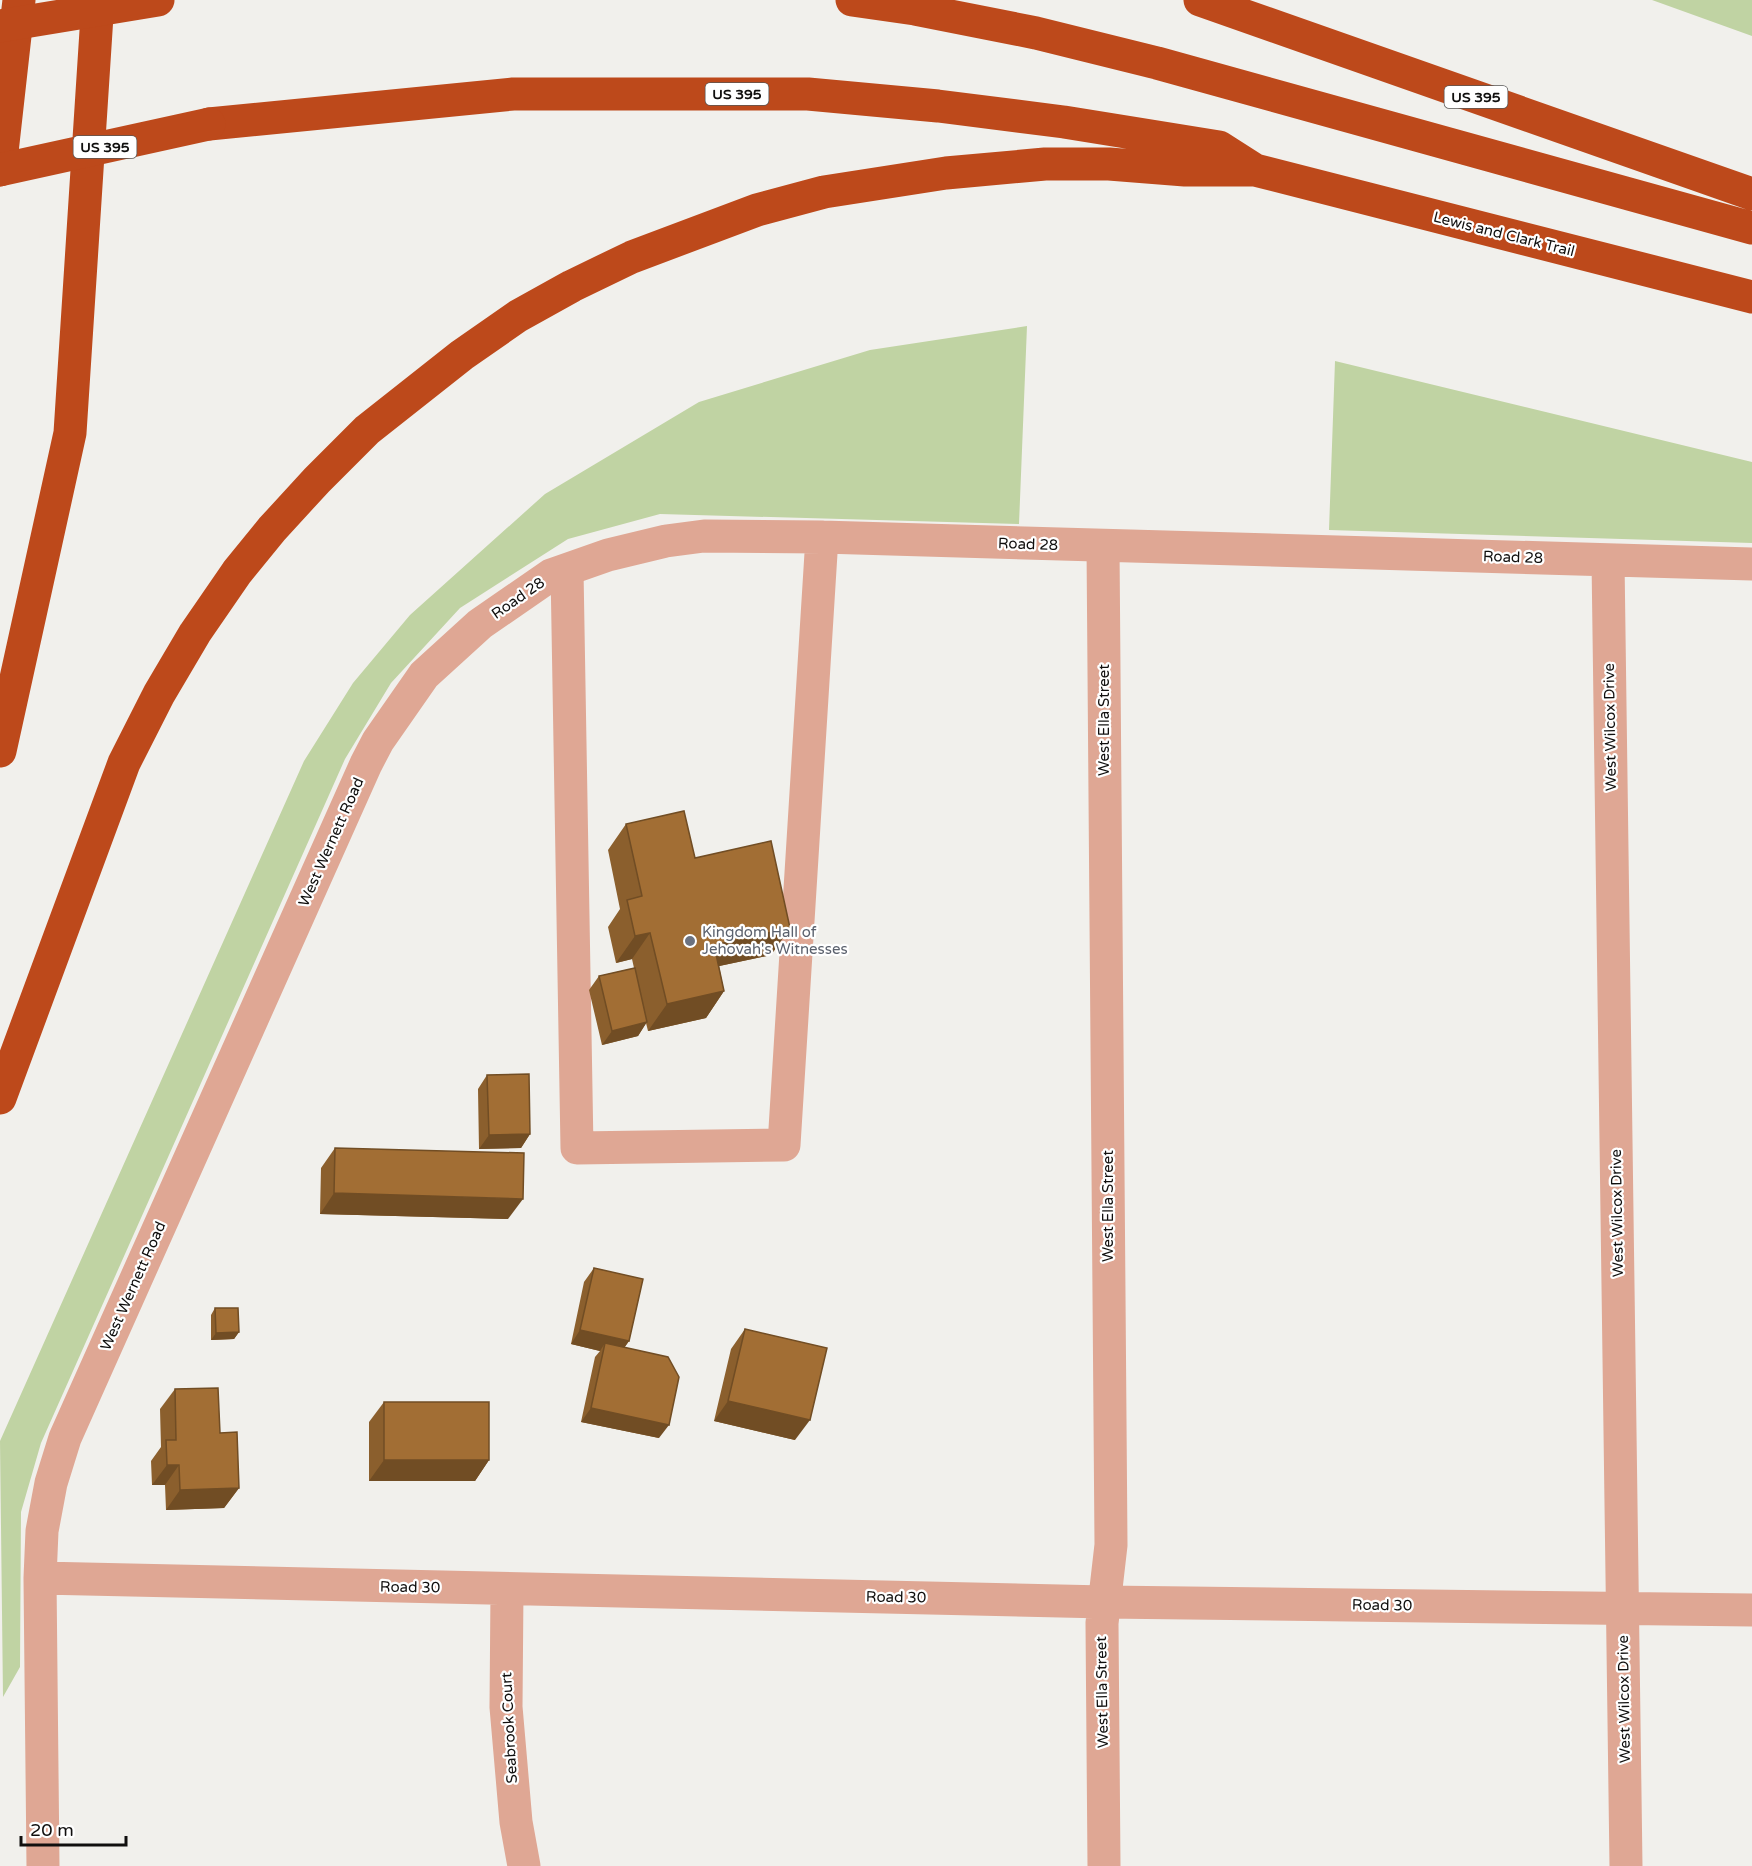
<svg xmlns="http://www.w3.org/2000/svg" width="1752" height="1866" font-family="'Varela Round',sans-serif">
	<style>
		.green { fill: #c0d3a3 }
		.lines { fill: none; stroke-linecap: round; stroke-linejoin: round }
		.minor { stroke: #dfa794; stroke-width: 33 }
		.highway { stroke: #bd491b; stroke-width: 33 }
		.highway-bridge { stroke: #bd491b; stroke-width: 33 }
		.wall { fill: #8b5f2d }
		.shaded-wall { fill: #714d24 }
		.building { fill: #a26e34; stroke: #714d24; stroke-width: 1.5 }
		.worship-dot { fill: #6b7280; stroke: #fff; stroke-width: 2 }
		.labels { text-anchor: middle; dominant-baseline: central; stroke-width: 4.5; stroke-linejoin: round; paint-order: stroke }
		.shield { fill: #fff; stroke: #585756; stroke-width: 1.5 }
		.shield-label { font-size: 14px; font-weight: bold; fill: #100f0e }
		.street-label { font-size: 15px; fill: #100f0e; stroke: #fff }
		.worship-label { font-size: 15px; fill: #5b616d; stroke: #fff; text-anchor: start }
	</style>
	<rect width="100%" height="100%" fill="#f1f0ec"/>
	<path class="green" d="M1652,0H1752V36Z
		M1027,326L1019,524L660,514L568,539L460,608L391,683L345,759L41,1443L21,1512L20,1667L3,1697L0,1441L304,761L353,683L410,615L545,494L699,402L870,350Z
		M1335,361L1752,462V543L1329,530Z"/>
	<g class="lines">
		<path class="minor" d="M1103,546L1111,1545L1102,1623L1104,1866
			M1608,560L1626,1866
			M567,570L577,1148L784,1145L822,537
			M40,1578L1105,1602L1752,1610
			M507,1590L506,1707L516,1822L524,1866
			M43,1866L40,1578L42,1531L51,1483L65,1438L366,764L378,741L424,675L480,624L551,575L608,555L666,541L704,536L822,537L1752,564"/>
		<path class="highway" d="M852,0L915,9L1036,33L1157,63L1752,228
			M1200,0L1752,194
			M209,124L513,94H808L938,106L1064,122L1219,147L1255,170
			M0,170L19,0
			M0,751L70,433L98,0
			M0,1098L124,763L159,694L195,633L237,572L272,529L317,480L367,430L462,355L518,316L572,286L632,257L757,210L824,192L946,173L1045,164H1109L1185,170H1255L1752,297"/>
		<path class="highway-bridge" d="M0,26L158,0
			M0,170L209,124"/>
	</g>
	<path class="wall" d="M626,824L695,858L790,928L771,955L719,966L724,991L706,1018L648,1031L646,1023L638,1036L602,1045L589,990L599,976L634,968L632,959L616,963L608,927L620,909L608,850Z
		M487,1075L530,1134L521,1148L479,1149L478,1089Z
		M335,1148L508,1219L320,1214L321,1168Z
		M594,1268L629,1341L624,1348L659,1438L581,1422L595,1357L600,1351L571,1344L584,1282Z
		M215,1308L239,1332L234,1339L211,1340V1315Z
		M745,1329L795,1440L714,1421L731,1349Z
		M175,1389L220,1433L239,1488L224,1508L166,1510L165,1485H152L151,1461L161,1447L160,1409Z
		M384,1402L489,1460L475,1481H369V1422Z"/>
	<path class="shaded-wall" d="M790,928L771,955L696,971L714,945Z
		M650,933L632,959L616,963L635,936Z
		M724,991L706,1018L648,1031L667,1004Z
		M647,1022L638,1036L602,1045L612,1031Z
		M530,1134L521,1148L479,1149L489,1135Z
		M334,1193L523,1199L508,1219L320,1214Z
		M580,1330L629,1341L619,1355L605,1343L600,1351L571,1344Z
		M239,1332L234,1339L211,1340L216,1333Z
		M728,1401L810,1420L795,1440L714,1421Z
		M591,1408L669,1425L659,1438L581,1422Z
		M384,1460H489L475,1481H369Z
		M167,1465H179L165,1485H152Z
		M239,1488L224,1508L166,1510L180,1490Z"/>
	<path class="building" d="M684,811L695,858L771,841L790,928L714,945L724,991L667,1004L650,933L635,936L627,900L642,896L626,824Z
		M635,968L647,1022L612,1031L599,976Z
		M529,1074L530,1134L489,1135L487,1075Z
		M335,1148L524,1153L523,1199L334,1193Z
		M594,1268L643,1279L629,1341L580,1330Z
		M215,1308H238L239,1332L216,1333Z
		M745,1329L827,1348L810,1420L728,1401Z
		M605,1343L668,1357L679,1377L669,1425L591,1408Z
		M218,1388L220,1433L237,1432L239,1488L180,1490L179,1465H167L166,1440H176L175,1389Z
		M384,1402H489V1460H384Z"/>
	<circle class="worship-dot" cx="690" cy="941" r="6"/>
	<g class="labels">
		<g class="shield">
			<rect x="705.5" y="83" width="63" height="22" rx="4.5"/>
			<rect x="1444.5" y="86" width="63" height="22" rx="4.5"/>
			<rect x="73.5" y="136" width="63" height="22" rx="4.5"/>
		</g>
		<g class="shield-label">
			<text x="737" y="94">US 395</text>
			<text x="1476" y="97">US 395</text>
			<text x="105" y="147">US 395</text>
		</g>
		<g class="street-label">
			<text transform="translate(1504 234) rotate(14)">Lewis and Clark Trail</text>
			<text transform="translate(1028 544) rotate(2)">Road 28</text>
			<text transform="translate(1513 557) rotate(2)">Road 28</text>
			<text transform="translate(518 598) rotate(-35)">Road 28</text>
			<text transform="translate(1104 720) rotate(-90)">West Ella Street</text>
			<text transform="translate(1610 727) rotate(-91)">West Wilcox Drive</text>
			<text transform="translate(331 842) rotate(-66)">West Wernett Road</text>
			<text transform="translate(1108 1206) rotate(-90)">West Ella Street</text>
			<text transform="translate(1617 1213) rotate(-91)">West Wilcox Drive</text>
			<text transform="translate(133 1286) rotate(-66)">West Wernett Road</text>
			<text transform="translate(410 1587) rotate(1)">Road 30</text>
			<text transform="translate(896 1597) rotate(1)">Road 30</text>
			<text transform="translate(1382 1605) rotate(1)">Road 30</text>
			<text transform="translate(1102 1692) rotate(-91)">West Ella Street</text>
			<text transform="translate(1624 1699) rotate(-91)">West Wilcox Drive</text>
			<text transform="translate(509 1728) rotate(-93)">Seabrook Court</text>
		</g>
		<g class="worship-label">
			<text x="702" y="932">Kingdom Hall of<tspan x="702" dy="17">Jehovah's Witnesses</tspan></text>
		</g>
	</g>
	<path d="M21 1836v9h105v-9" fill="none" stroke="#100f0e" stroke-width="3"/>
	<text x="30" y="1836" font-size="18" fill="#100f0e" stroke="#ffffff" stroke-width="4.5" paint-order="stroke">20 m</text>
</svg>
